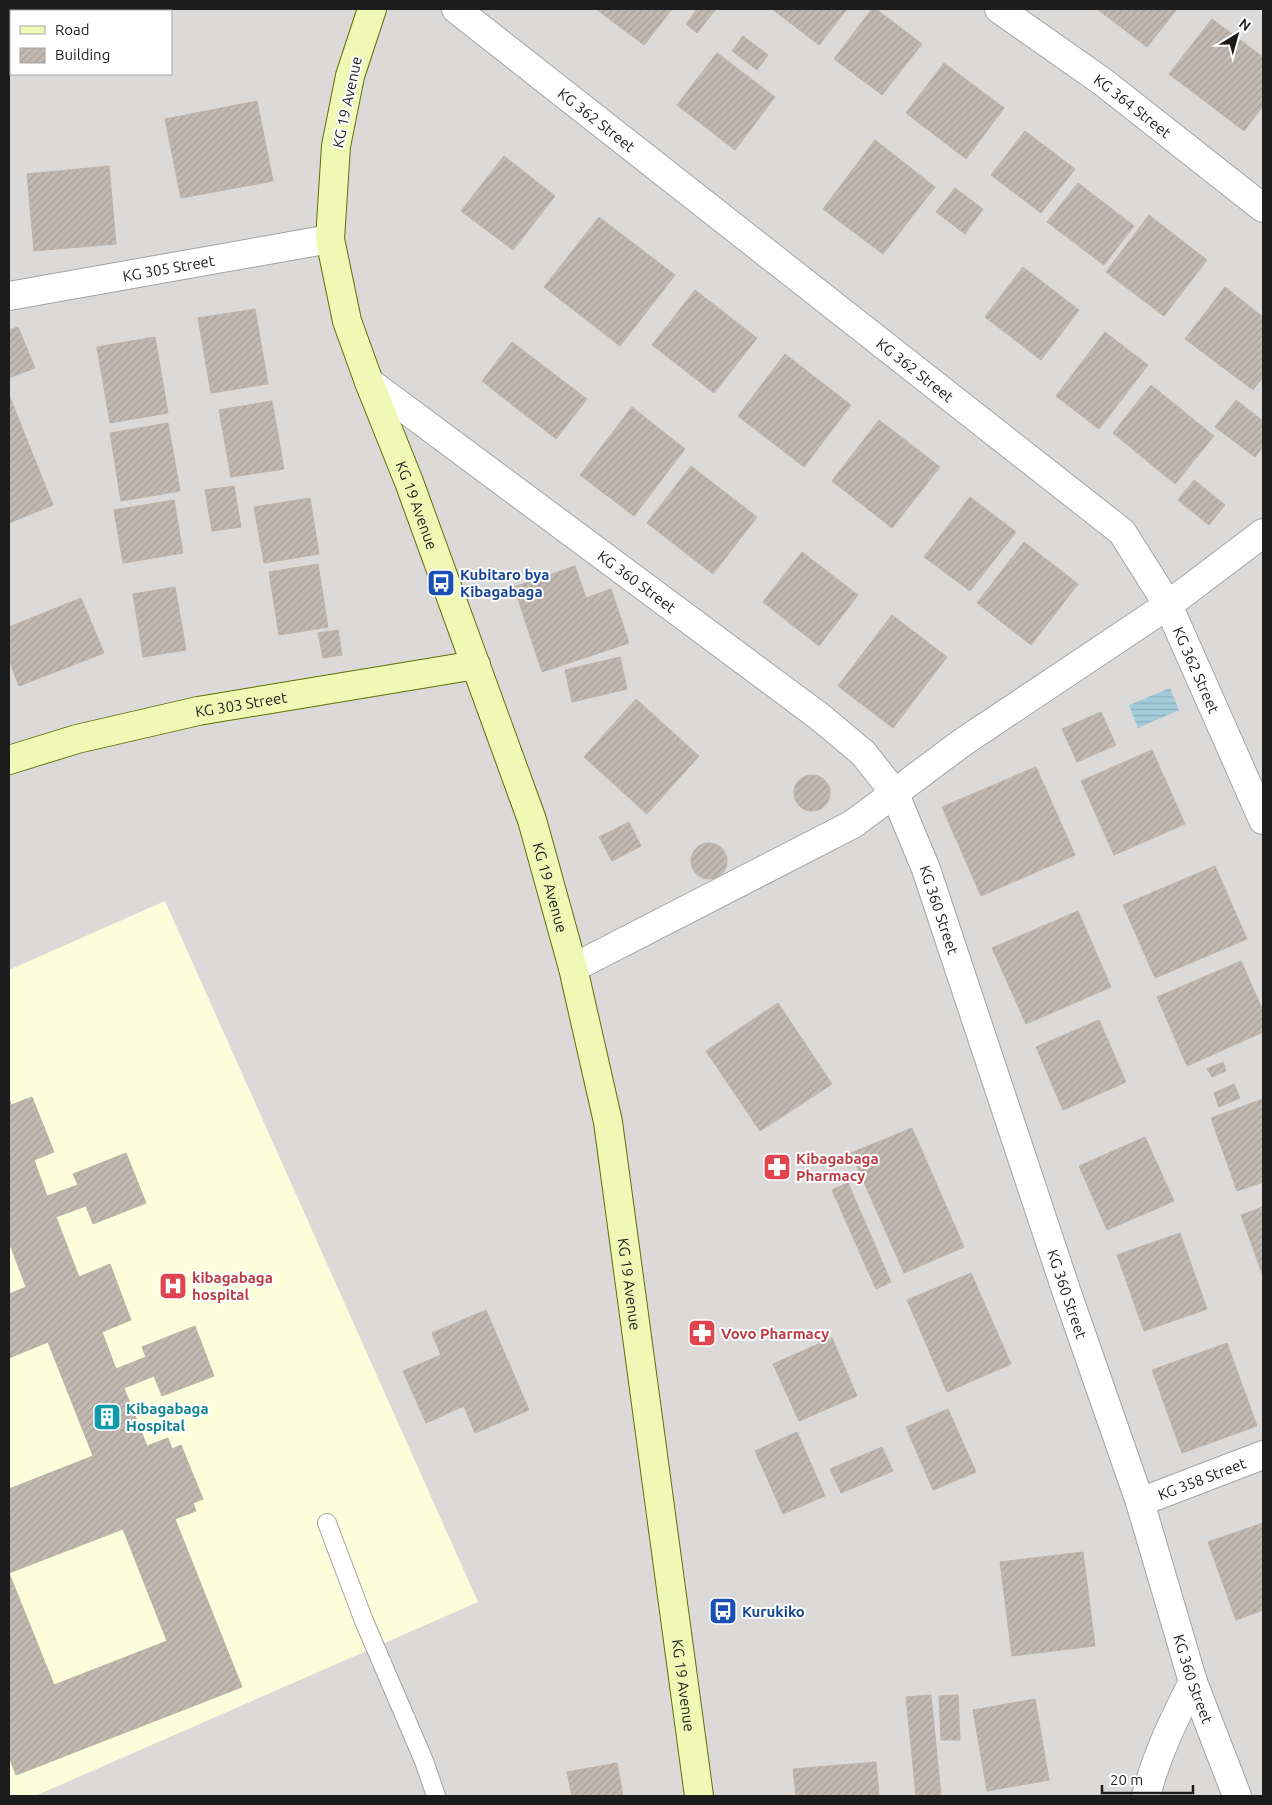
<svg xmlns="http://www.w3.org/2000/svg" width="1272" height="1805" font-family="Ubuntu,sans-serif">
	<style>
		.residential { fill: #dbdad9; fill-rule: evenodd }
		.education { fill: #fcfedb }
		.water { fill: url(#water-rules) }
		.building { fill: url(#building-hatch); stroke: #bfb2a5; fill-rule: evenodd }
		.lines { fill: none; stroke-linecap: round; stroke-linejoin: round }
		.lane-casing { stroke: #a3a3a3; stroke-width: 20 }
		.street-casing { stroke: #a3a3a3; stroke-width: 30 }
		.secondary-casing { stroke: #5e7007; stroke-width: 30 }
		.lane { stroke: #fff; stroke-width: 18 }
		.street { stroke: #fff; stroke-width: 28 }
		.secondary { stroke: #f0f8b6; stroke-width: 28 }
		.labels { text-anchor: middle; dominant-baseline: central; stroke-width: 4; stroke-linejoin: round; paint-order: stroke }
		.street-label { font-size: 15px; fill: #1c1c1c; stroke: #fff }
		.transit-label { font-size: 15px; font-weight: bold; fill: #164399; stroke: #fff; text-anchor: start }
		.health-label { font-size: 15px; font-weight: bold; fill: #be3a42; stroke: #fff; text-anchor: start }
		.culture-label { font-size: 15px; font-weight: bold; fill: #0d838f; stroke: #fff; text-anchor: start }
	</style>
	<defs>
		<pattern id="water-rules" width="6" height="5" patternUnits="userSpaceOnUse" patternTransform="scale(1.25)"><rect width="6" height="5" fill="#a3cbdb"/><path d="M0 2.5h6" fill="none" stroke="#8caebb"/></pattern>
		<pattern id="building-hatch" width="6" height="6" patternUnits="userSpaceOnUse" patternTransform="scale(1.25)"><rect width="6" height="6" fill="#c2bab2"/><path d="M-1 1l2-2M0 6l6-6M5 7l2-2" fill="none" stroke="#a69f98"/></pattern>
	</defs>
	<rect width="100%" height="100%" fill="#eeebe2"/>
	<path class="residential" d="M9,9H1263V1796H9ZM11,11H171V74H11Z"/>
	<path class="education" d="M165,901L478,1602L35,1796H9V970Z"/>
	<path class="water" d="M1170,688L1179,710L1138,728L1129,705Z"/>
	<path class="building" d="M9,9H76L77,11H11V56L9,57Z
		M596,9H672L644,45Z
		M697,9H716L697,33L686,24Z
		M772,9H847L819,45Z
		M872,9H876L922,44L882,95L834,59Z
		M1097,9H1177L1147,47Z
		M1212,19L1263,57V106L1244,131L1169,74Z
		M743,36L768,55L757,70L732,51Z
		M717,53L775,97L735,150L677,105Z
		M944,63L1004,108L966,159L906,113Z
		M257,101L273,181L181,198L165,119Z
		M1025,131L1075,169L1041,213L991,175Z
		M875,140L935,187L883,254L823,209Z
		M504,156L555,196L513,250L461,211Z
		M109,166L116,244L34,251L27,174Z
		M1078,183L1134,226L1104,265L1047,222Z
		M955,188L983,209L965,234L936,212Z
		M1149,215L1207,260L1164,316L1106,272Z
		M599,217L675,275L620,346L544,287Z
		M1023,267L1079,310L1041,360L985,317Z
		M1225,287L1263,317V377L1253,390L1185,339Z
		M695,290L757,338L714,393L652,345Z
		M255,309L268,384L211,393L198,318Z
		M18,327L35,368L9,378V330Z
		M1105,332L1148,365L1099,429L1056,396Z
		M155,337L168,413L110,423L97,347Z
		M512,342L587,399L556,439L482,381Z
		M785,354L851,405L804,467L738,416Z
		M1151,385L1214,436L1175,484L1113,433Z
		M9,395L53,505L9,523Z
		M1236,400L1263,421V447L1255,457L1215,427Z
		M272,401L284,469L231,477L219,410Z
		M632,407L685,449L634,516L580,475Z
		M879,420L940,467L892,528L832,481Z
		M168,423L180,491L121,501L110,433Z
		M691,466L757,517L713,574L647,523Z
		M1194,480L1225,505L1209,525L1178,500Z
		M234,486L241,527L212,531L205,490Z
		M970,497L1016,532L970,591L924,557Z
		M310,498L319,554L264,563L254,507Z
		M174,500L183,553L123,563L114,510Z
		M1024,542L1078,584L1031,645L977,603Z
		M802,552L858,595L819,646L763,602Z
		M318,564L328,627L279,635L269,572Z
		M575,566L586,598L611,589L629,643L542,672L514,587Z
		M175,587L186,650L143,657L133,594Z
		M81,598L104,653L19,686L9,659V627Z
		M892,615L947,657L893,728L838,686Z
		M338,630L342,655L323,658L318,633Z
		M620,657L627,689L572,702L565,670Z
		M636,699L699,756L647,814L584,757Z
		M1101,712L1116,745L1077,762L1062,729Z
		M1152,750L1185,824L1114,855L1081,781Z
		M1036,767L1075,855L981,896L942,807Z
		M794 793a18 18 0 1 1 36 0a18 18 0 1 1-36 0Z
		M629,822L641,846L612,861L599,837Z
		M691 861a18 18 0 1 1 36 0a18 18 0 1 1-36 0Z
		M1215,866L1247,939L1155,978L1123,905Z
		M1078,911L1111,987L1026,1024L992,948Z
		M1241,961L1263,1011V1032L1187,1066L1157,997Z
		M778,1003L832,1084L760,1131L706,1051Z
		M1099,1020L1126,1082L1063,1110L1036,1047Z
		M1223,1062L1226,1071L1212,1077L1207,1069Z
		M1234,1084L1240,1098L1219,1107L1214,1093Z
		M32,1097L54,1152L34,1160L47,1196L78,1185L73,1174L126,1153L146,1203L93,1224L86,1206L56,1217L79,1277L110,1264L131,1320L102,1332L116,1369L146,1357L142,1347L195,1326L214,1376L162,1396L154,1376L124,1388L147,1446L168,1438L172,1449L181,1445L203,1499L193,1503L196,1511L175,1519L242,1687L16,1775L9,1757V1489L93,1456L48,1342L9,1358V1294L26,1287L9,1242V1098L11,1105ZM123,1529L167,1641L54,1685L9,1573Z
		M1263,1099V1182L1237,1191L1211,1118Z
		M912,1128L964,1247L904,1273L851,1153Z
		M1145,1137L1174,1201L1107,1230L1079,1166Z
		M848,1183L891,1282L876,1289L832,1190Z
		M1263,1207V1276L1241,1215Z
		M1180,1233L1207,1309L1144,1331L1117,1255Z
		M971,1273L1011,1364L947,1392L907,1300Z
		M486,1310L529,1410L475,1433L464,1406L426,1423L403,1371L441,1355L432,1333Z
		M832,1338L857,1396L799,1421L773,1364Z
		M1227,1343L1257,1426L1182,1453L1152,1370Z
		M948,1409L976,1472L933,1490L906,1427Z
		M797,1432L825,1496L783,1514L755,1451Z
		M882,1447L893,1471L841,1493L830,1469Z
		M1263,1523V1610L1236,1620L1208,1542Z
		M1083,1552L1095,1646L1012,1656L1000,1562Z
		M931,1695L941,1796H916L906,1697Z
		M958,1695L960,1740H941L939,1696Z
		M1035,1699L1049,1780L987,1791L973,1710Z
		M876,1762L879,1796H796L793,1769Z
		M617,1763L623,1796H572L567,1772Z"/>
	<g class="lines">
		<defs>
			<path id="lane" d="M327,1523L364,1621L424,1761L436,1796"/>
			<g id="street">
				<path id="s1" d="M456,9L1122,532L1168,605L1263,820"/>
				<path id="s2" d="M999,9L1103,82L1263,208"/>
				<path id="s3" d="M9,296L330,239"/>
				<path id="s4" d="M369,382L820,717L863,753L894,792L926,869L1066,1290L1140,1502L1193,1682L1237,1796"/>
				<path d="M573,968L853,824L963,742L1168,605L1263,533"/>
				<path id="s5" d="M1140,1502L1263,1455"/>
				<path d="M1146,1796C1156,1756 1174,1719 1193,1682"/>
			</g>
			<g id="secondary">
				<path id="s6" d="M372,9L350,76L336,146L330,239L347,321L369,382L409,482L532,820L573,968L608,1122L699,1796"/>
				<path id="s7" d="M9,760L77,739L198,711L476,665"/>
			</g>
		</defs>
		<use href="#lane" class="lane-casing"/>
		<use href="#street" class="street-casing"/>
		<use href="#secondary" class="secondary-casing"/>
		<use href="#lane" class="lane"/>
		<use href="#street" class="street"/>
		<use href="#secondary" class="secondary"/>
	</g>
	<defs>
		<symbol id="bus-square" viewBox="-11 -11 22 22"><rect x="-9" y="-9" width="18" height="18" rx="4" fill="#1a4fb4" stroke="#fff"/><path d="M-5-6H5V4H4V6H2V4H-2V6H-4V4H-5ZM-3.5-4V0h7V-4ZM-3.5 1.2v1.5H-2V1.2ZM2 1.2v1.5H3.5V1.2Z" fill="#fff"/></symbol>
		<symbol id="pharmacy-square" viewBox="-11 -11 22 22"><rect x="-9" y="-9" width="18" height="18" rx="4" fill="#e0444e" stroke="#fff"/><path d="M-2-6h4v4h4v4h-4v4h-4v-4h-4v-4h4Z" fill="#fff"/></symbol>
		<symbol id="hospital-square" viewBox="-11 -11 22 22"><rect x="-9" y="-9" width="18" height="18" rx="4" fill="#e0444e" stroke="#fff"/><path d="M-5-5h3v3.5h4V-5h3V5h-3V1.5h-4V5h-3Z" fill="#fff"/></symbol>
		<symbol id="building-square" viewBox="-11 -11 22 22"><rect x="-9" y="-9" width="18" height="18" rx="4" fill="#0f9aa8" stroke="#fff"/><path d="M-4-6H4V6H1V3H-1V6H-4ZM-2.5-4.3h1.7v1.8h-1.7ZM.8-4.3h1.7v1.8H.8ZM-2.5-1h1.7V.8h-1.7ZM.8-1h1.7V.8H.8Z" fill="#fff"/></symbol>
	</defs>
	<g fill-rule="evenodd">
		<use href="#bus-square" x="425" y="567" width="32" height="32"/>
		<use href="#pharmacy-square" x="761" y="1151" width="32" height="32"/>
		<use href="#hospital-square" x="157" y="1270" width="32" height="32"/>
		<use href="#pharmacy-square" x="686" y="1317" width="32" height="32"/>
		<use href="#building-square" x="91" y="1401" width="32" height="32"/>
		<use href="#bus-square" x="707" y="1595" width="32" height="32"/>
	</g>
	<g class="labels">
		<g class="street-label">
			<text transform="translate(347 102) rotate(-78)">KG 19 Avenue</text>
			<text stroke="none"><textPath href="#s2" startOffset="165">KG 364 Street</textPath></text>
			<text stroke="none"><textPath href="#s1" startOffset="179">KG 362 Street</textPath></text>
			<text stroke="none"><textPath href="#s3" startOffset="162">KG 305 Street</textPath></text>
			<text stroke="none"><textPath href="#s1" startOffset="584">KG 362 Street</textPath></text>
			<text stroke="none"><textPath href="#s6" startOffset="516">KG 19 Avenue</textPath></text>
			<text stroke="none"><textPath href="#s4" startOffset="334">KG 360 Street</textPath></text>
			<text stroke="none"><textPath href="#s1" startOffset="1004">KG 362 Street</textPath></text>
			<text stroke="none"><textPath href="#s7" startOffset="239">KG 303 Street</textPath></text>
			<text stroke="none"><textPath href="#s6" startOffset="921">KG 19 Avenue</textPath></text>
			<text stroke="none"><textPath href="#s4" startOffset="794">KG 360 Street</textPath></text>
			<text stroke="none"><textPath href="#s6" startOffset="1326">KG 19 Avenue</textPath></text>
			<text stroke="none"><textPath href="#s4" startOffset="1199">KG 360 Street</textPath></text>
			<text stroke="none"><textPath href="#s5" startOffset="66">KG 358 Street</textPath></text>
			<text stroke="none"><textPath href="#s4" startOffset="1604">KG 360 Street</textPath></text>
			<text stroke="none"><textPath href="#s6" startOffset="1731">KG 19 Avenue</textPath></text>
		</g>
		<g class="transit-label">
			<text x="460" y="574">Kubitaro bya<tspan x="460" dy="17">Kibagabaga</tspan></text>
			<text x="742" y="1611">Kurukiko</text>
		</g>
		<g class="health-label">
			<text x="796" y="1158">Kibagabaga<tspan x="796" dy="17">Pharmacy</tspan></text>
			<text x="192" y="1277">kibagabaga<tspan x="192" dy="17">hospital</tspan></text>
			<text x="721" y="1333">Vovo Pharmacy</text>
		</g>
		<g class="culture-label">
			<text x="126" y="1408">Kibagabaga<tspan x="126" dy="17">Hospital</tspan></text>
		</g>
	</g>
	<rect width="1272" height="1805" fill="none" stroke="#1c1c1c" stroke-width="20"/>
	<rect x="10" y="10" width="162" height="65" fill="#ffffff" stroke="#a4a4a4"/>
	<rect x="20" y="26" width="25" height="8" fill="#f0f8b6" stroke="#a4a4a4"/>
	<text x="55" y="35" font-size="15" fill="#1c1c1c">Road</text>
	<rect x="20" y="48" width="25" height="15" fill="url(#building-hatch)" stroke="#a4a4a4"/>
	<text x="55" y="60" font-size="15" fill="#1c1c1c">Building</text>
	<g transform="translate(1237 35) rotate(37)" stroke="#ffffff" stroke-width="4" paint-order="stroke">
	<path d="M0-4L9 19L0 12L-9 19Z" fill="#1c1c1c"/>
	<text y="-8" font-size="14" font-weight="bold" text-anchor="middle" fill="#1c1c1c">N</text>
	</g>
	<path d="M1102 1785v8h91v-8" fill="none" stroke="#1c1c1c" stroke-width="2.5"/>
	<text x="1110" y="1785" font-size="15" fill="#1c1c1c" stroke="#ffffff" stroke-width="4" paint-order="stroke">20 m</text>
</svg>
